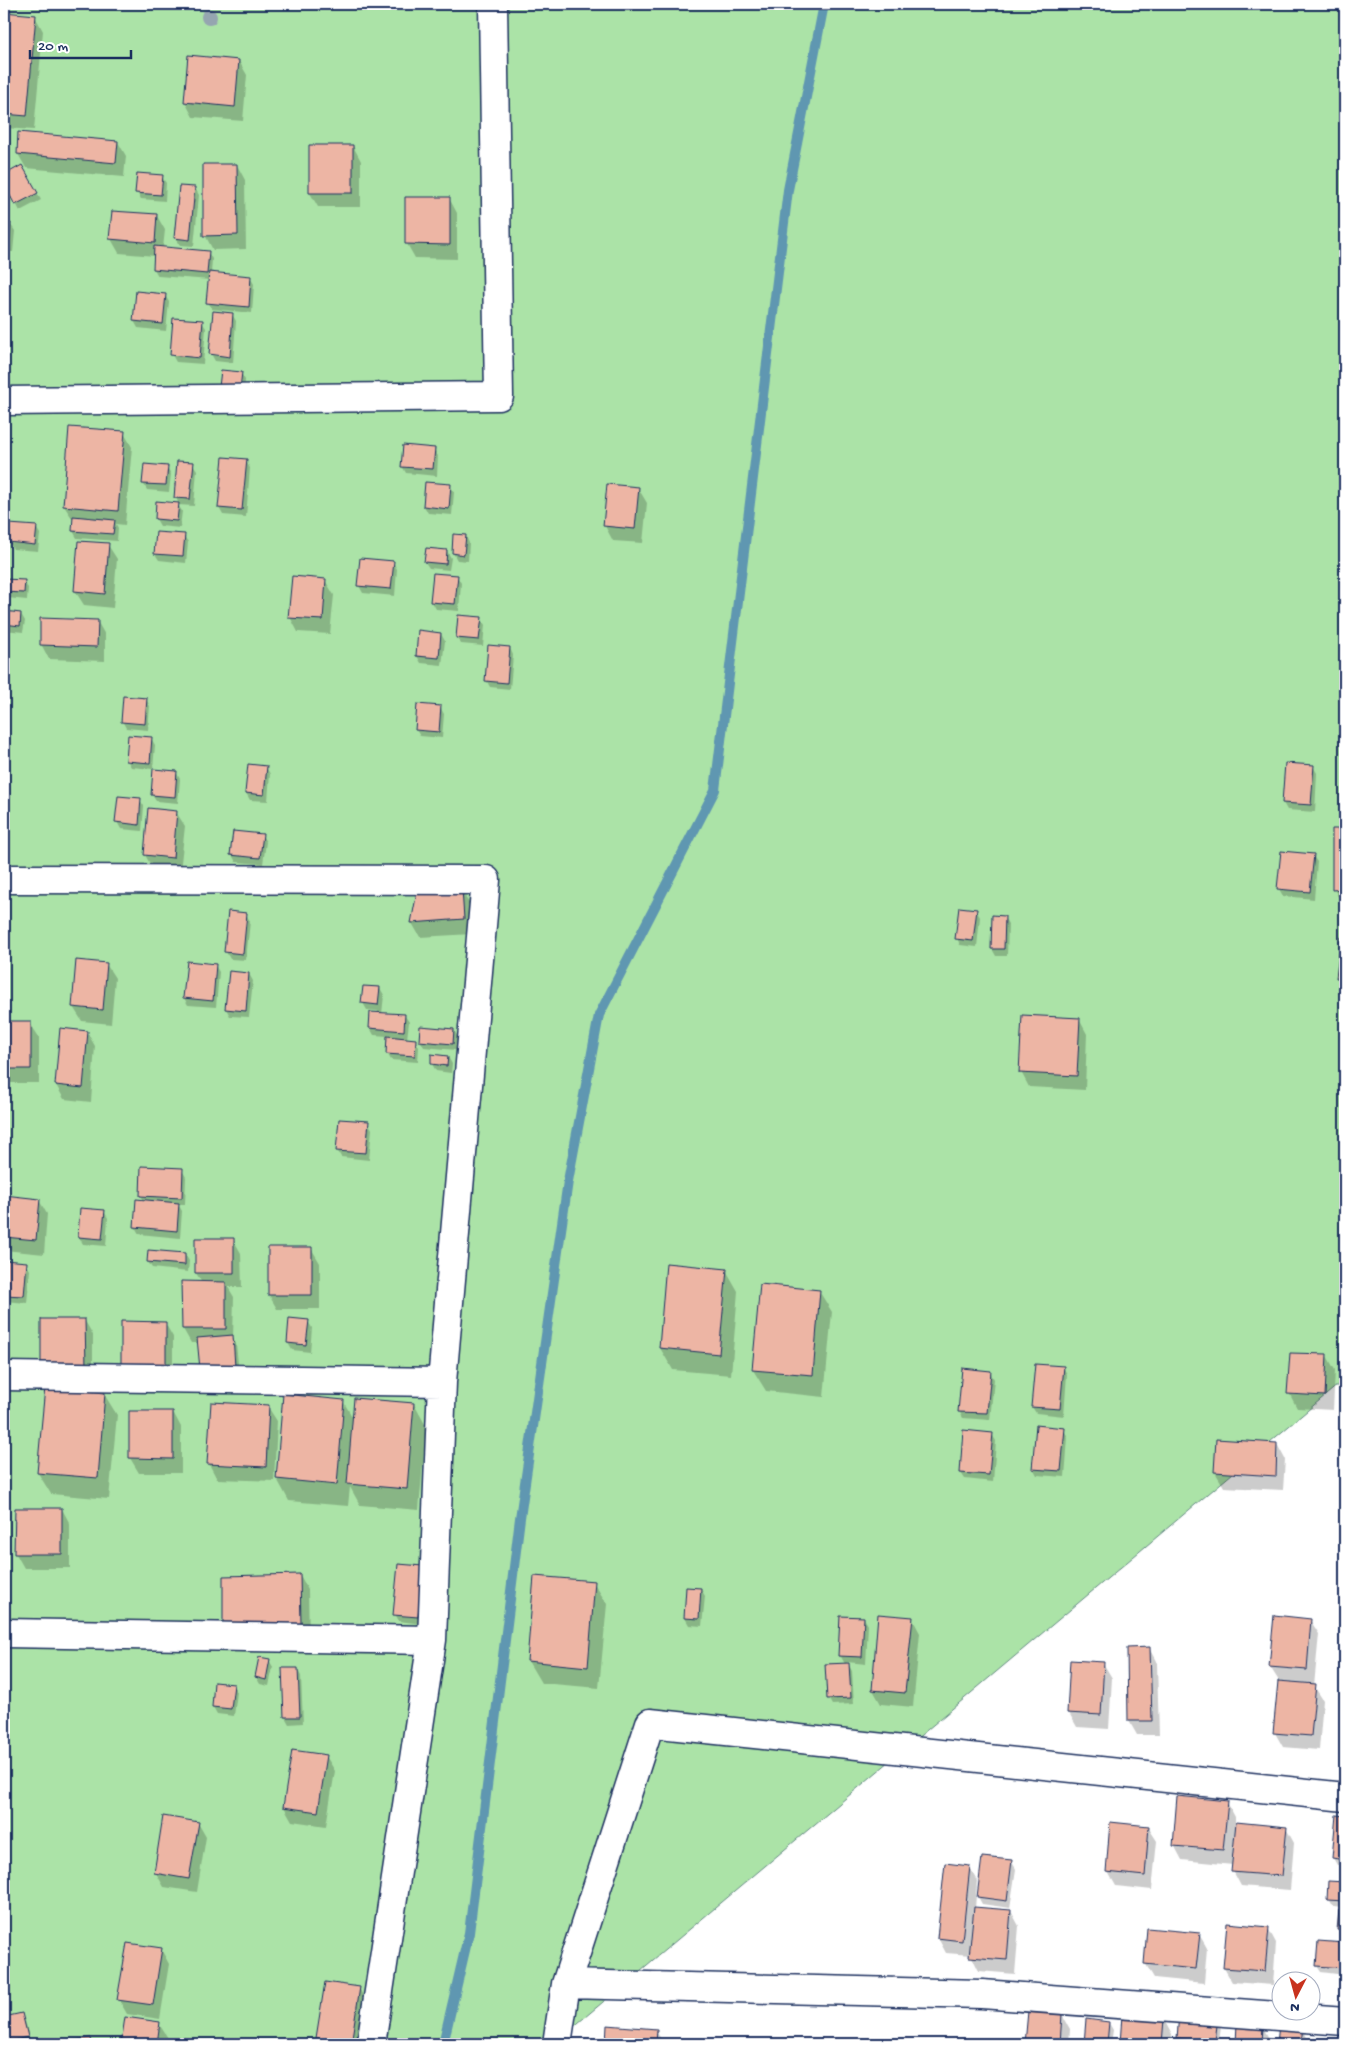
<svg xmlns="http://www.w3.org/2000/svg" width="1349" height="2048" font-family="'Gochi Hand',sans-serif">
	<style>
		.green { fill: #abe3a7; stroke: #638982 }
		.shadow { fill: #0003 }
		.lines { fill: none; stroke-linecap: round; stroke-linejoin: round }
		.stream { stroke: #5f97b1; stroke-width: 10 }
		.building { fill: #edb5a4; stroke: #1b2f5e }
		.minor-casing { stroke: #1b2f5e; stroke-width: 31 }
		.minor { stroke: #fff; stroke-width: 28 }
		.tree { fill: #95a5b0 }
	</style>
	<rect width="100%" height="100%" fill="#fff"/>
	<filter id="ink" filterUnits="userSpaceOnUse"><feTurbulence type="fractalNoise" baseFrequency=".02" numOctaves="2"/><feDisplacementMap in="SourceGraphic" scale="10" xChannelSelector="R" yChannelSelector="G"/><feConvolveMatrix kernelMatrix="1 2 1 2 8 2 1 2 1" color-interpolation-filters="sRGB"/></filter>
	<g filter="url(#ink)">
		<path class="green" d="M4,4H1345V1379L553,2044H4Z"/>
		<path class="shadow" d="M53,4H100V7L56,8Z
			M4,13L35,16L43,31L34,130L4,128Z
			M189,56L239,61L247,75L243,121L193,117L185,102Z
			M118,142L126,156L124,177L26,168L18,154Z
			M353,146L361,161V207H318L310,193Z
			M237,165L245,180L246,249L213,250L205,235Z
			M22,166L41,200L20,211L4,181V176Z
			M162,177L166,183L165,201L141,199L137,193Z
			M195,188L199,195L194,246L180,245L176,238Z
			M406,198H449L457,213V259L415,258L407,244Z
			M157,216L165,230L163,248L208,252L212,259L211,274L250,277L254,284L252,313L212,309L208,302L210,280L158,276L154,269L155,256L119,253L111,239Z
			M4,224L11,225L15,231L13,252H4Z
			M137,293L165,295L169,302L166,331L138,328L134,321Z
			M232,314L236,321L233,363L215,361L211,354Z
			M202,322L206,328L203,364L176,362L172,355Z
			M241,373L245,380L244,395L224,394Z
			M124,433L132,447L125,525L116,524L118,528L117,541L77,538L73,531L74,521L64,506Z
			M434,449L438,456L437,476L406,473L402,466Z
			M224,458L246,461L250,468L246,517L223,515L219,508Z
			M193,464L197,470L194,506L178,505L182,511L180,528L160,526L156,519L157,502L179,504L176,498Z
			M167,467L171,474L169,492L147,490L143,483Z
			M450,485L454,492L452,515L428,513L424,506Z
			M638,488L647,503L643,543L613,541L605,526Z
			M36,527L40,534L38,551L13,549L9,542Z
			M184,536L188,542L186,563L159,560L155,554Z
			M466,536L469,543L468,561L457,560L453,553Z
			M108,545L117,559L113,608L84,605L75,591Z
			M447,551L451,558L449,570L429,568L425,562Z
			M361,559L393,562L397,569L395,596L363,593L359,586Z
			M457,576L461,583L459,611L436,609L432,602Z
			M4,580L24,582L28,588L27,600L7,598L4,592Z
			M325,580L334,595L330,634L298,632L290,617Z
			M4,612L21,614L25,621L23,632L4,630Z
			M481,618L485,625L483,646L461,644L457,637Z
			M97,621L105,635V661L49,659L41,644Z
			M419,632L441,634L445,641L442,665L421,663L417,656Z
			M510,648L513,655L510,689L490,687L486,680Z
			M146,699L150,706L148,730L126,728L122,721Z
			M440,707L444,714L442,738L420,736L416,730Z
			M151,738L155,745L153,769L131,767L127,760Z
			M1286,764L1313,766L1317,773L1315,812L1287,810L1283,803Z
			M266,767L270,774L268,801L250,800L246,793Z
			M176,772L180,779L178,803L156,801L152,795Z
			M140,800L144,806L142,831L121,829L117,822Z
			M176,812L185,826L180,872L153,869L145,855Z
			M1333,830H1345V904H1342L1334,889Z
			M262,835L266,842L263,864L236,862L232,855Z
			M1313,856L1317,862L1314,899L1283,896L1279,889Z
			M461,890L470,905L472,934L420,937L412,923L418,894Z
			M976,910L980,917L977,947L960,945L957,938Z
			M246,914L250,921L246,960L230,959L226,952Z
			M1004,917L1008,924L1007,956H996L992,949Z
			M1342,938L1345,939V985L1342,984L1338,977Z
			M106,964L115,978L111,1024L82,1021L73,1007Z
			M215,965L219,972L216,1007L188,1005L184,998Z
			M249,974L253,981L249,1017L230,1016L226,1009Z
			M364,987L380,988L384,995L382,1014L405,1016L409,1022L407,1039L415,1040L419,1047L418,1062L391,1060L387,1053L388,1036L374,1035L370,1028L378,1011L367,1010L363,1003Z
			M1079,1019L1087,1034L1085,1090L1029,1087L1021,1072Z
			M4,1023H30L39,1037V1083H4Z
			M454,1030L458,1037L456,1050L424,1047L420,1040Z
			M87,1032L95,1046L91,1102L64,1099L56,1085Z
			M432,1056L448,1057L452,1064L451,1073L436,1071L432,1064Z
			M368,1122L372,1129L369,1160L341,1157L337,1150Z
			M182,1170L186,1177L185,1204H178L182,1211L180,1238L139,1234L135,1227L144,1201L141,1195Z
			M4,1197L39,1200L47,1214L44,1254L4,1250Z
			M104,1211L108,1218L106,1246L83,1244L79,1237Z
			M233,1239L241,1253L242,1287H228L234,1297L233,1339L236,1344L239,1373L199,1343H191L183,1329L202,1283L196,1273Z
			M311,1248L320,1263V1309H277L269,1295Z
			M185,1254L189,1261L188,1272L152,1268L148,1262Z
			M4,1261L26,1263L30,1270L27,1303L4,1301Z
			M667,1265L726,1270L738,1291L731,1375L673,1370L660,1348Z
			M819,1291L832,1312L824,1397L766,1391L753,1370Z
			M85,1321L93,1335V1381H50Z
			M308,1321L312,1328L310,1352L292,1350L288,1343Z
			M165,1323L173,1337V1383H131Z
			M1327,1356L1335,1370L1333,1410L1297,1408L1289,1393Z
			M1063,1367L1067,1374L1064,1416L1036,1413L1032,1407Z
			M990,1372L994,1379L990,1420L963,1418L959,1411Z
			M104,1394L117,1415L109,1499L51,1494L38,1473Z
			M284,1396L343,1401L353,1418L414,1404L426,1426L419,1510L360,1505L350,1487L348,1506L289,1501L277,1479Z
			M212,1403L268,1407L277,1421L274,1481L217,1479L209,1464Z
			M130,1412H173L181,1427V1473H139L130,1458Z
			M1064,1430L1068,1437L1065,1477L1037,1475L1033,1468Z
			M992,1434L996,1441L993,1482L965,1479L961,1473Z
			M1217,1441L1277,1444L1285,1459L1283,1490L1224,1487L1215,1472Z
			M16,1509H62L70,1524V1568H24L16,1554Z
			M426,1574L421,1624L399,1621L395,1614Z
			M300,1575L308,1590L309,1638L233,1640Z
			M594,1583L607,1604L599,1688L541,1683L528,1661Z
			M687,1588L701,1589L705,1596L702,1626L689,1625L685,1618Z
			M864,1618L868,1625L866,1664L847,1662L852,1671L854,1704L832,1705L828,1698L845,1664L840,1655Z
			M912,1618L920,1633L913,1707L881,1704L873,1690Z
			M1310,1620L1319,1634L1314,1686L1323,1700L1319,1750L1283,1747L1275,1733L1279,1681L1270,1667Z
			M1149,1648L1157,1663L1159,1735H1137L1129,1721Z
			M269,1660L273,1667L269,1686L260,1684L256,1677Z
			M1103,1663L1112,1678L1109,1729L1077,1727L1069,1713Z
			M297,1669L301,1676L303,1723L289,1724L285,1717Z
			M233,1685L237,1692L234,1716L217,1714L213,1707Z
			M326,1756L335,1771L326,1826L292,1821L284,1807Z
			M1227,1802L1235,1817V1824L1286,1828L1294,1843L1290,1890L1241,1886L1233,1871V1865L1182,1860L1174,1845Z
			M1337,1816L1345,1817V1866L1337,1865L1333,1858Z
			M198,1823L206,1837L197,1892L164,1887L156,1873Z
			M1148,1827L1157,1841L1152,1890L1116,1886L1108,1872Z
			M983,1858L1012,1862L1016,1869L1010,1908L982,1904L978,1897Z
			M946,1864L969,1867L977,1881L975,1909L1011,1911L1019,1926L1015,1974L979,1971L971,1955L946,1953L938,1938Z
			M1329,1882L1345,1883V1907L1332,1906L1328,1899Z
			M1340,1911L1345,1912V1937H1342L1338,1930Z
			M1268,1928L1276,1943L1273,1985L1232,1982L1224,1968Z
			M1199,1934L1207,1948L1204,1983L1154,1978L1145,1963Z
			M1319,1942L1345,1944V1975L1321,1972L1317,1966Z
			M161,1949L169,1964L160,2019L127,2014L119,2000Z
			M359,1988L367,2003L361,2044H321L317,2038Z
			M1029,2012L1062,2015L1070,2029L1069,2044H1026Z
			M21,2014L25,2021L31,2044H14L11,2040Z
			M1123,2016L1164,2020L1172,2035L1171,2044H1121Z
			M126,2018L159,2024L168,2038L167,2044H122Z
			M1217,2018L1221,2025L1219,2044H1182L1178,2038Z
			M1087,2021L1109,2023L1113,2030L1111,2044H1085Z
			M1238,2024L1262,2026L1270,2040V2044H1237Z
			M1280,2025L1302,2027L1310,2044H1278Z
			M608,2027L656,2031L664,2044H607Z"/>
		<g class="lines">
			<path class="stream" d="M443,2044L469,1933L520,1518L568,1181L599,1015L715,790L788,190L824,4"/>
		</g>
		<path class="building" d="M4,12L36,15L27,116L4,114Z
			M188,55L239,60L235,107L184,102Z
			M18,132L118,141L116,163L17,154Z
			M309,145H353V193H309Z
			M203,164H237L238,235L203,236Z
			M22,165L38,193L15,205L4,184V175Z
			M137,173L163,175L161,195L135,193Z
			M179,186L195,187L190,240L174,238Z
			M405,197H450V245L405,244Z
			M112,211L157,214L155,243L109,239Z
			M4,223H11L9,246L4,245Z
			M154,246L209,251L207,274L153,269Z
			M209,272L251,276L249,307L206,303Z
			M136,291L166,294L163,324L133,321Z
			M213,311L233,313L230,357L209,354Z
			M173,318L203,320L200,358L170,355Z
			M221,370L242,372L240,389L219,387Z
			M69,427L125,431L118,511L63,506Z
			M403,445L435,448L433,469L401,467Z
			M223,457L247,459L242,510L218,508Z
			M177,461L194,462L190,499L174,498Z
			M144,464L168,466L166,485L142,484Z
			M425,482L451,484L449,509L423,506Z
			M607,484L639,487L635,529L603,526Z
			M156,501L179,503L177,521L155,519Z
			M73,516L115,520L113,534L72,531Z
			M9,524L37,526L35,545L8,542Z
			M156,532L185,534L183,556L154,554Z
			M453,534L466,535L464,555L452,553Z
			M78,541L109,543L105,594L74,591Z
			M426,548L447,550L446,564L424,562Z
			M360,558L394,561L391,589L357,586Z
			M433,573L458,575L455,604L430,602Z
			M292,576L326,579L323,620L288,618Z
			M4,579L25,580L24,593L4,592Z
			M4,611L21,613L20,626L4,624Z
			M458,615L482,617L479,640L456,638Z
			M40,618L98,620L97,647L40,645Z
			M418,630L441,633L439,658L416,656Z
			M488,645L510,647L507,683L485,681Z
			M123,696L147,698L145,724L121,722Z
			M417,704L441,706L439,732L415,730Z
			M128,735L152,737L150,763L126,761Z
			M1285,763L1314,765L1311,805L1282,803Z
			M248,764L267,766L264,795L245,793Z
			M153,769L177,771L175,797L151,795Z
			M118,796L141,798L139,825L115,822Z
			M148,808L177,811L173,858L144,855Z
			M1332,829H1345V889L1332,890Z
			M233,831L263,834L260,858L230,855Z
			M1281,851L1314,854L1310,892L1277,889Z
			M462,889L464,919L411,923L417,892Z
			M959,907L977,909L973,941L955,939Z
			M228,911L247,913L243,954L224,952Z
			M992,915L1005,916L1004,949H991Z
			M1341,937H1345V979L1336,978Z
			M76,960L107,963L103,1010L72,1007Z
			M187,961L216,964L213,1001L183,998Z
			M229,971L249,973L246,1011L225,1009Z
			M363,986L380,987L378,1005L361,1003Z
			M370,1012L405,1014L404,1031L369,1028Z
			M1022,1015L1080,1018L1077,1076L1019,1073Z
			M4,1021H31V1069H4Z
			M420,1026L454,1029L453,1044L419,1041Z
			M60,1028L88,1031L83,1088L55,1085Z
			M387,1036L416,1039L415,1056L386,1054Z
			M431,1054L448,1056L447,1066L431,1064Z
			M339,1119L369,1121L366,1153L336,1151Z
			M141,1166L183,1168L182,1198L140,1196Z
			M4,1195L40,1199L36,1240L4,1237Z
			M136,1199L179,1203L177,1231L134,1227Z
			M80,1208L105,1210L102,1239L78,1237Z
			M195,1238H234V1273H195Z
			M268,1247H312V1295H268Z
			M148,1250L185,1253V1265L147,1262Z
			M4,1260L27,1262L24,1296L4,1295Z
			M666,1263L727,1269L719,1354L659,1348Z
			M181,1281L226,1282V1329H182Z
			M760,1284L820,1290L813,1375L752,1370Z
			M289,1318L309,1320L306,1345L287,1343Z
			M41,1319H85L86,1367H41Z
			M121,1321L166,1322V1369H121Z
			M233,1335L235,1367L200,1369L197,1338Z
			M1290,1353L1327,1354L1325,1396L1287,1394Z
			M1035,1364L1064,1366L1060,1409L1031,1407Z
			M962,1368L991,1371L987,1413L958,1412Z
			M45,1387L105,1393L98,1478L37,1473Z
			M283,1394L344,1400L337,1485L276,1479Z
			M354,1398L414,1403L407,1489L347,1484Z
			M211,1402L269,1405L266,1467L207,1464Z
			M129,1411H173V1459L129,1458Z
			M1036,1425L1065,1428L1061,1471L1032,1469Z
			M963,1430L993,1433L989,1475L960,1473Z
			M1216,1439L1277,1443L1276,1476L1214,1472Z
			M15,1508H62V1554H14Z
			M398,1564L423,1566L418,1617L393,1615Z
			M300,1574L301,1624L223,1626V1576Z
			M534,1576L595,1581L588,1667L527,1661Z
			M686,1587L701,1588L699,1619L684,1618Z
			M878,1614L913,1617L905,1693L872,1690Z
			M1274,1615L1311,1619L1307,1670L1269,1667Z
			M840,1616L864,1617L862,1657L838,1656Z
			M1150,1647L1152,1721H1128L1127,1648Z
			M259,1657L270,1659L266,1680L255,1677Z
			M1070,1660L1104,1662L1101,1715L1067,1713Z
			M849,1663L851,1698L827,1699L825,1664Z
			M282,1668H298L300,1717H284Z
			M1278,1681L1316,1684L1311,1736L1273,1733Z
			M214,1682L234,1684L231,1709L212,1707Z
			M292,1750L327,1755L318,1812L283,1807Z
			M1177,1796L1228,1801L1223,1850L1173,1846Z
			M1336,1815L1345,1816V1860L1332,1858Z
			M163,1816L199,1822L189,1879L154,1873Z
			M1110,1822L1149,1826L1145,1876L1106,1872Z
			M1236,1822L1287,1827L1282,1876L1231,1872Z
			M982,1857L1012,1860L1007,1901L977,1897Z
			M945,1863L970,1866L962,1941L937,1938Z
			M1328,1881L1345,1882V1901L1327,1900Z
			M974,1907L1011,1910L1007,1960L969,1957Z
			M1339,1910L1345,1911V1931L1337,1930Z
			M1227,1923L1269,1927L1265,1971L1223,1968Z
			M1147,1928L1200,1933L1196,1969L1144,1964Z
			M1318,1941L1345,1943V1968L1316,1966Z
			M127,1943L162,1948L153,2005L117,2000Z
			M325,1982L360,1987L351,2044L316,2038Z
			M1028,2011L1062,2014L1060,2044H1025Z
			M22,2013L28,2037L10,2041L4,2017Z
			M1179,2014L1218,2017L1215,2042L1177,2038Z
			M1122,2015L1164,2019L1162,2044H1120Z
			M125,2017L160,2022L157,2044H121Z
			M1086,2019L1109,2022L1107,2044H1084Z
			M1237,2023L1263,2025L1262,2044H1236Z
			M1279,2024L1303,2026L1301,2044H1277Z
			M607,2025L657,2029L656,2044H606Z
			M91,2038L92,2044H66L65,2041Z"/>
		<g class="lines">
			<defs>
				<path id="minor" d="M4,401L499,396L493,4
					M4,879L486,880L442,1382L432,1640L371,2044
					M4,1376L442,1382
					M4,1633L432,1640
					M566,1984L982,1994L1345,2021
					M557,2044L566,1984L650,1723L1345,1797"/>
			</defs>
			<use href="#minor" class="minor-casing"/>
			<use href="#minor" class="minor"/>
		</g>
		<circle class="tree" cx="209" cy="17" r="8"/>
	</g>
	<rect width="1349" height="2048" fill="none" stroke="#fff" stroke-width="20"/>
	<rect x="10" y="10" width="1329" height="2028" fill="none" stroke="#1b2f5e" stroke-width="2" filter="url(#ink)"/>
	<g transform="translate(1296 1996) rotate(186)"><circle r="24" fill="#ffffff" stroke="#a4acbf"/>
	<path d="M0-4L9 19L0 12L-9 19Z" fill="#c8321e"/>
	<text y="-8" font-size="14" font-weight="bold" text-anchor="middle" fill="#1b2f5e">N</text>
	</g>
	<path d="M30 50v8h101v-8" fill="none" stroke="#1b2f5e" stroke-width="2.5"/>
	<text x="38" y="50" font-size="15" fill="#1b2f5e" stroke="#ffffff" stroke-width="4" paint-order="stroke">20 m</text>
</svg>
